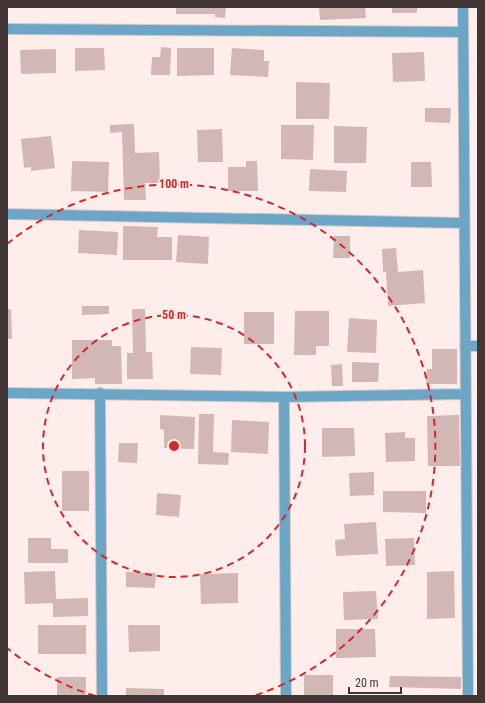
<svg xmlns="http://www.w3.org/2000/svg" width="485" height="703" font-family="'Roboto Condensed',sans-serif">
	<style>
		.building { fill: #d2b7b4 }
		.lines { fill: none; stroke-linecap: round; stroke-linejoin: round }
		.minor-casing { stroke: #d8c8c6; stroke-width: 12 }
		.minor { stroke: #6ca6c7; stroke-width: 10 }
		.ring { fill: none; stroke: #d62828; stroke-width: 2; stroke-dasharray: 7 5 }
		.centre { fill: #d62828; stroke: #feedea; stroke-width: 2 }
		.ring-label { font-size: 12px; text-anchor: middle; font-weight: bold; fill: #d62828; stroke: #feedea; stroke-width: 3.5; stroke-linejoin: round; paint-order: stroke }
	</style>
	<rect width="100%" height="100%" fill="#feedea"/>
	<path class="building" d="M176,7H226L225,18L215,17V14H176Z
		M319,7H365L366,18L320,20Z
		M392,7H417V13H392Z
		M161,47L171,48L170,75H151L152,57H160Z
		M75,48H104L105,70L75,71Z
		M177,48H214V75L177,76Z
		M232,48L264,50V61H269L268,77L230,75Z
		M56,49V73L21,74L20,50Z
		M424,52L425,81L393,82L392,53Z
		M296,82L330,83L329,119H296Z
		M425,108H451L450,123L425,122Z
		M134,124L135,153L159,152L160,183H145L146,200H124L122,132L110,133V125Z
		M281,125H314L313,160L281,159Z
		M334,126L367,127L366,163H334Z
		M222,129L223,162H198L197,130Z
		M51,136L55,168L31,171V167L24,168L21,139Z
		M72,161L109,162L108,192L71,191Z
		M246,161H257L258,191H228V167H246Z
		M411,162H431L432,187H411Z
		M310,169L347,171L346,192L309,191Z
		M123,226L158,227L157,237H172V260H123Z
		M79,230L118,232L117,255L78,253Z
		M178,235L209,237L208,264L176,262Z
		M334,236H350V258H333Z
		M396,248L398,272L423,270L425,303L388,306L386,272H383L382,249Z
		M82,306H109V314L82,315Z
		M7,309H11L12,339H7Z
		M132,309H145L146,352H152L153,379H127V353H133Z
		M295,311H329V346H316V355H294Z
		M244,312H274V344H244Z
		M349,318L377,320L376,353L347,352Z
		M72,340H112V346H121L122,384H95V378L72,379Z
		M191,347L222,348L221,375L190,374Z
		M432,349H457V384H426L427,369H432Z
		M352,362L379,363L378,382H352Z
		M342,364L343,386H332L331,365Z
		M199,414H214L213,452L229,453L228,465L198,464Z
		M160,415L195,417L194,449L164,448V430L160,429Z
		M459,415L460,466H428L427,416Z
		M232,420L269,422L268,454L231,452Z
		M322,428H354L355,456L322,457Z
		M405,432V438H415V461L386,462L385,433Z
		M119,443H138L137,463L118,462Z
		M62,471H89V511H62Z
		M374,472V495L350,496L349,473Z
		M383,491H426V513L383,512Z
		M157,493L181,495L179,517L156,515Z
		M376,522L378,554L336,556L335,540L345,539L344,524Z
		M28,538H51V549H68V563H28Z
		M414,538L415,565L386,566L385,539Z
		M55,571L56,599L88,598V616L53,617V603L25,604L24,572Z
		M454,571L455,618L427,619V572Z
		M126,572L156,573L155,588L126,587Z
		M238,573V603L201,604L200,574Z
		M376,591L378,619L344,620L343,592Z
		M38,625H86V654H38Z
		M128,625H160V651L129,652Z
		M336,629H375L376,657L336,658Z
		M304,675H333V696H304Z
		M390,676L461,677V689L389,687Z
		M57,677H86V696H57Z
		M126,688L164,689V696H126Z"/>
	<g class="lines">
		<defs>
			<path id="minor" d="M463,7L468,696
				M7,29L463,32
				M7,214L463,223
				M465,346H478
				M7,393L284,397L465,394
				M100,393L102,696
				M284,397L286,696"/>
		</defs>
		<use href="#minor" class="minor-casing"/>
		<use href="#minor" class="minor"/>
	</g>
	<g class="ring">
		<circle cx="174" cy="446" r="131"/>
		<path d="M95 696A262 262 0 0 1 7 648M7 244A262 262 0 1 1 253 696"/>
	</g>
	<circle cx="174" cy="446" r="6" class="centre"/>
	<g class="ring-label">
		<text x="174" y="188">100 m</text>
		<text x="174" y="319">50 m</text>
	</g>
	<rect width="485" height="703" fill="none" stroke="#413635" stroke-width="16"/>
	<path d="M349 687v6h52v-6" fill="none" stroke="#413635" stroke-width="2"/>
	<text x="355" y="687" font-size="12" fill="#413635" stroke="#feedea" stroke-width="3" paint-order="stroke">20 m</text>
</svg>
